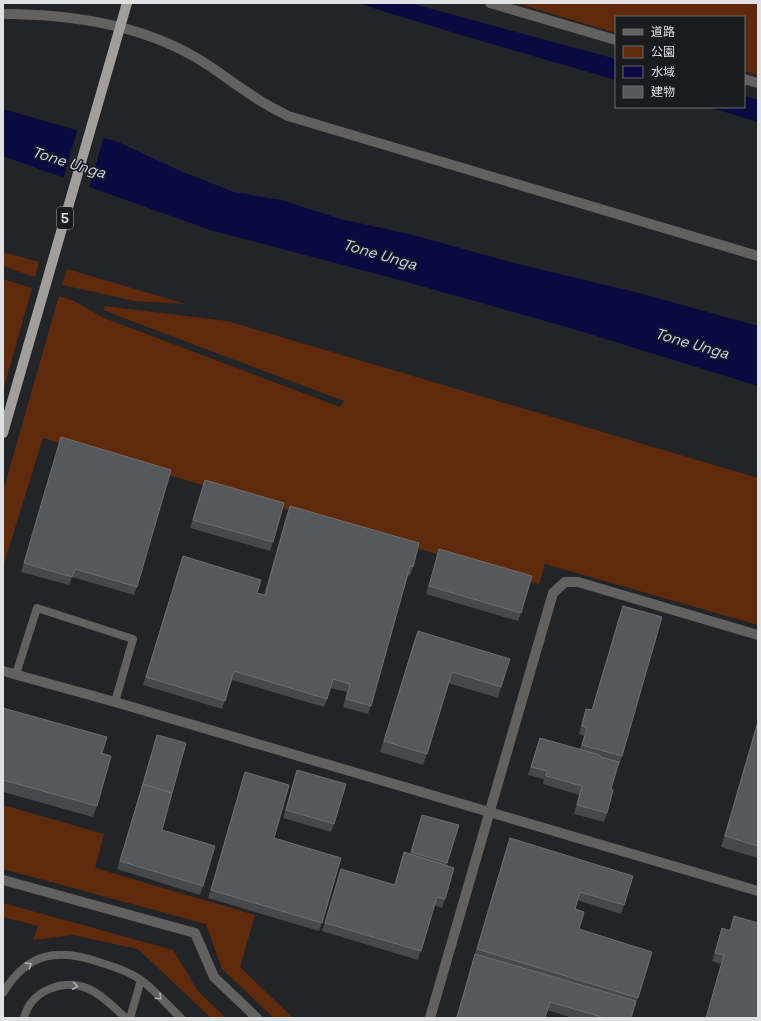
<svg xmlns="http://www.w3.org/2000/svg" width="761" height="1021" font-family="'Space Grotesk','Noto Sans JP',sans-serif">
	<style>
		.green { fill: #5f2a0c }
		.water { fill: #090a3f }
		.pier { fill: #232428 }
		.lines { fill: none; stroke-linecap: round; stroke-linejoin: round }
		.service { stroke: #636160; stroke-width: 8 }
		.minor { stroke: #636160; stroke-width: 10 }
		.tertiary { stroke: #636160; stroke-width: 10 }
		.primary-bridge { stroke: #a29e9c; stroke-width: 10 }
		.wall { fill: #47484b }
		.building { fill: #57585c; stroke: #6c6e71 }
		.oneway { stroke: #aeaeaf }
		.labels { text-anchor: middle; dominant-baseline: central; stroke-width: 3; stroke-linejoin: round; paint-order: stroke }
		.shield { fill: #191b1e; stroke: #a4a6a8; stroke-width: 1 }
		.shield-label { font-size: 13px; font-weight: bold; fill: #e0e1e3 }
		.water-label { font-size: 15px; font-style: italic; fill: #c4d0f3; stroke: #191b1e }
	</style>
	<rect width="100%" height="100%" fill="#232428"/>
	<path class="green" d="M516,3H758V75L744,71V17H616V33Z
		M3,252L39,262L35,277L3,266Z
		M67,269L186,304L135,301L62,285Z
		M3,279L32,288L3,391Z
		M59,296L74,301L104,318L340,407L344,401L118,316L104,310L105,306L227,321L758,478V625L545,564L539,584L43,438L3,567V491Z
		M3,805L104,834L95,868L255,915L240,967L293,1018H274L222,969L206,924L3,869Z
		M3,903L173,950L198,991L226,1018H211L138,949L73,935L33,940L38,926L3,917Z"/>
	<path class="water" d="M357,3H410L616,59V80L461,35Z
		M744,96L758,100V122L709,107H744Z
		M3,109L118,142L183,172L234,192L281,200L341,219L413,235L514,263L639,293L758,326V386L570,328L396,279L210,230L3,156Z"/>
	<path class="pier" d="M78,128L104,136L89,189L63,179Z"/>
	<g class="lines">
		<path class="service" d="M16,674L37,608L133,639L115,702
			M3,993C28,951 59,948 102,963C115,967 130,972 141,980C156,991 168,1006 181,1018
			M24,1018C31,990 64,978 89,989C103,995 115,1009 126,1018
			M130,1018L141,980"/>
		<path class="minor" d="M490,3L616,40
			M3,14C67,14 138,24 195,57C216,69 235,85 256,98C266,105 277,110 288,116L758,256
			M744,79L758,83
			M3,880L195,933L214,977L257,1018
			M430,1018L553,593L565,582H578L758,635"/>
		<path class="tertiary" d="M3,671L115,702L758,891"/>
		<path class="primary-bridge" d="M3,433L127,3"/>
	</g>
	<path class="wall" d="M61,437L137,587L134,595L72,577L69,585L21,572Z
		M205,480L273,542L270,551L190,528L202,488Z
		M290,506L413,567L410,576L408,575L371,706L368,714L343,707L347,692L331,688L324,707L232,680L222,709L143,685L183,556L257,593L264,595L287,514Z
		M439,549L521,613L518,621L426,594Z
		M623,606L622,756L619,765H618L611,789L607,813L604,822L574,814L579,795L543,784L544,779L528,775L540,738L580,749L584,736L579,734L583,717L586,709L592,710L620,614Z
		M418,631L501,687L498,698L448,683L427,754L423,765L380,752L414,642Z
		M3,708L102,753L97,806L93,817L3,792Z
		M758,719V858L721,847Z
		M157,735L162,830L203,886L200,895L117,869Z
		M297,770L334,824L331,832L283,818L294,779Z
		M245,772L274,838L322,923L319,931L208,898L242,781Z
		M422,815L459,825L447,865L445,899L442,908L434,905L418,960L322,931L341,869L394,885L404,852L410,854Z
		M510,838L624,905L621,914L577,900L575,909L579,929L638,998L635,1006H634L631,1018H573L547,1010L545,1018H456L507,846Z
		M734,916L758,1018H706L721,964L712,961L722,928L730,930Z"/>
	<path class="building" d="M61,437L171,470L137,587L75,569L72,577L24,563Z
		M205,480L284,503L273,542L193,520Z
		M290,506L419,543L413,567L410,566L371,706L346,699L350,684L333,679L327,699L234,671L225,701L146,677L183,556L261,580L257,593L265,595Z
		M439,549L532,576L521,613L429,586Z
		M623,606L662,617L622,756L582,745L587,728L582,726L586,709L592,710Z
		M418,631L510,659L501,687L452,672L427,754L384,741Z
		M3,708L107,737L102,753L111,756L97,806L3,780Z
		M758,722V846L725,836Z
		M157,735L186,743L172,793L143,784L142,787Z
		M540,738L600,755V757L619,762L611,789L613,790L607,813L577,805L582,786L546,776L547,771L531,767Z
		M297,770L346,784L334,824L286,810Z
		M245,772L289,785L274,838L341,858L322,923L211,890Z
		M143,784L172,793L162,830L215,846L203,886L120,861Z
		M422,815L459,825L447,863L411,852Z
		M510,838L633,876L624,905L580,892L575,909L584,912L579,929L652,952L638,998L477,949Z
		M404,852L454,868L445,899L437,897L421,951L325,923L341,869L395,885Z
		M734,916L758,923V1018H706L724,955L715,953L722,928L730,931Z
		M475,954L636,1001L631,1018H605L550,1002L545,1018H457Z"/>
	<defs><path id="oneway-chevron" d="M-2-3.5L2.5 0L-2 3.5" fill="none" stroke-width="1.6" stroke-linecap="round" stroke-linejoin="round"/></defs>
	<g class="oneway">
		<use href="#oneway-chevron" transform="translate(29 965) rotate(-33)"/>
		<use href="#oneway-chevron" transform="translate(75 986) rotate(8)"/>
		<use href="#oneway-chevron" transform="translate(159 997) rotate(43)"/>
	</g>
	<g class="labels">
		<rect class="shield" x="57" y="207" width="16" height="22" rx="3"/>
		<g class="shield-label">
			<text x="65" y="218">5</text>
		</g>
		<g class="water-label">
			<text transform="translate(69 162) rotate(17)">Tone Unga</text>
			<text transform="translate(380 254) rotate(16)">Tone Unga</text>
			<text transform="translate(692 343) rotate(16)">Tone Unga</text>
		</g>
	</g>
	<rect width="761" height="1021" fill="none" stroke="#e0e1e3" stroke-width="8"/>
	<rect x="615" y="16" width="130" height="92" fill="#191b1e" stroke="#696a6d"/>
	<rect x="623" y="29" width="20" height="6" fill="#636160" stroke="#696a6d"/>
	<text x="651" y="36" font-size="12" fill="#e0e1e3">道路</text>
	<rect x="623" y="46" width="20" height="12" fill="#5f2a0c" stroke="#696a6d"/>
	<text x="651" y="56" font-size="12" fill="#e0e1e3">公園</text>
	<rect x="623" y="66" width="20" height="12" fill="#090a3f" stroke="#696a6d"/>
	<text x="651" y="76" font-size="12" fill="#e0e1e3">水域</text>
	<rect x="623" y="86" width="20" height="12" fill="#57585c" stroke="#696a6d"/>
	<text x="651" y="96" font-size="12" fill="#e0e1e3">建物</text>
</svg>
